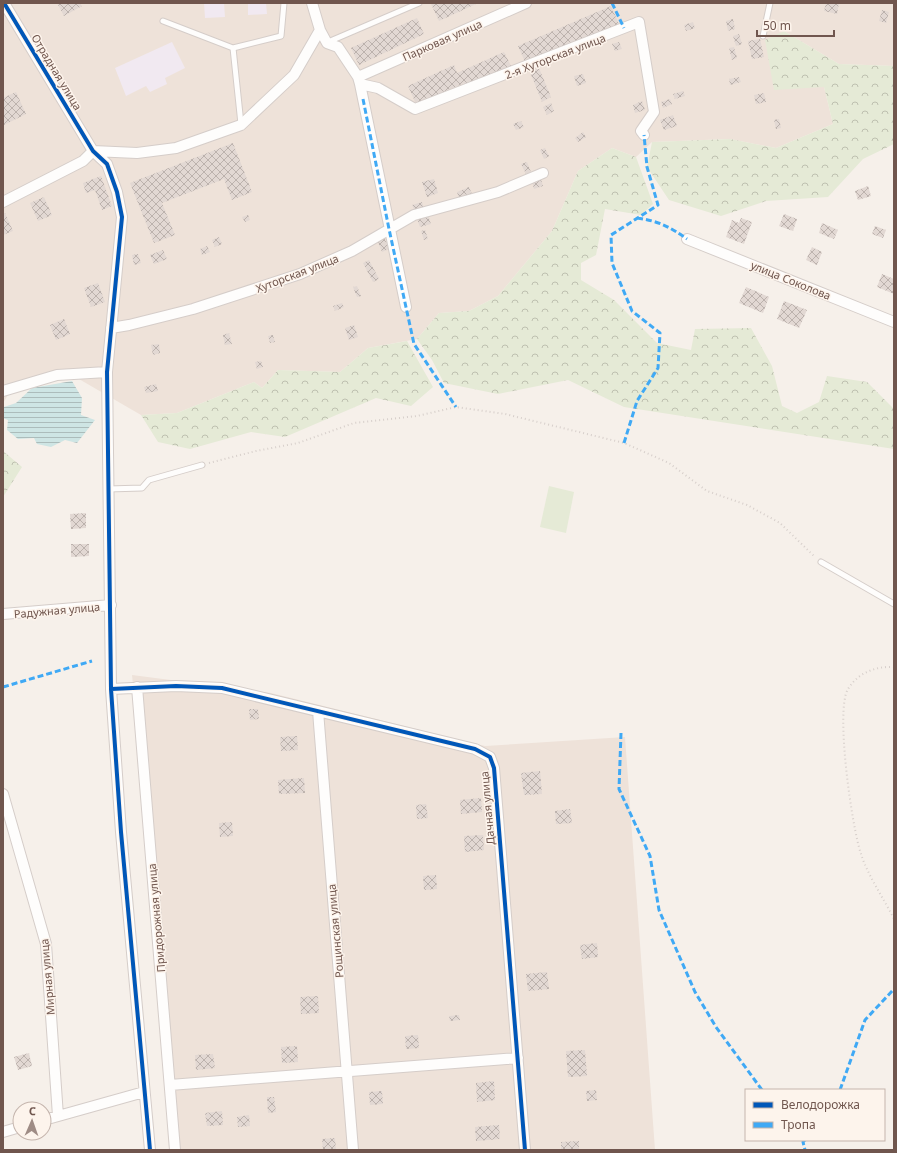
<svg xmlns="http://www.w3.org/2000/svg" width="897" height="1153" font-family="'Noto Sans',sans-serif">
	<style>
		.residential { fill: #eee2d9 }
		.education { fill: #f1e9f1 }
		.forest { fill: url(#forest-crowns) }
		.pitch { fill: #e5ead6 }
		.water { fill: url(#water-rules) }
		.building { fill: url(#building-cross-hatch) }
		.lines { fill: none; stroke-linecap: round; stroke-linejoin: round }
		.service-casing { stroke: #d5cdc9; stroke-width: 7 }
		.minor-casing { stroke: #d5cdc9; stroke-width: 12 }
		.path { stroke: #d7cfcb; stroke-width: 2; stroke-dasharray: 1 3; stroke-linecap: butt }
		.service { stroke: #fefdfc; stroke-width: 5 }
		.minor { stroke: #fefdfc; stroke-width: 10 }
		.quiet { stroke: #3fa9f5; stroke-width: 3; stroke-dasharray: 6 3; stroke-linecap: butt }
		.cycleway-casing { stroke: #fdf4ec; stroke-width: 6 }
		.cycleway { stroke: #0057b8; stroke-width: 4 }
		.labels { text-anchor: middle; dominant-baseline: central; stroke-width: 3; stroke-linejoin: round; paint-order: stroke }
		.street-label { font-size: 11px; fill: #70564e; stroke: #fdf4ec }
	</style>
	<defs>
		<pattern id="forest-crowns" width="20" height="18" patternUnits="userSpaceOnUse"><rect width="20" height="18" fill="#e5ead6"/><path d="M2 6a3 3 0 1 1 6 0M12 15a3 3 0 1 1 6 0" fill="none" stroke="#bec0b0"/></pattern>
		<pattern id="water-rules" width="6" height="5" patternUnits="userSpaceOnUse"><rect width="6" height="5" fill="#cee5e4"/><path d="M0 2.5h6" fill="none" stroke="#acbcbb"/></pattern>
		<pattern id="building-cross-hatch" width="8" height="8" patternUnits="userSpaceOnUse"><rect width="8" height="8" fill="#e2d8d3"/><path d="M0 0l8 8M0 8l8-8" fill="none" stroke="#bcb2ad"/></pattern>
	</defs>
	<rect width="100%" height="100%" fill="#f6f0ea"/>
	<path class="residential" d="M3,3H894V66L839,64L784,31L824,87L833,124L776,148L730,139L652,142L636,157L612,148L578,171L552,231L498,296L469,311L439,313L417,339L368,348L340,372L278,370L262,388L254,382L177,413L141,415L72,375L8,395L3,403Z
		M132,675L271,693L485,746L625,737L655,1150H178Z"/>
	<path class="education" d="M204,3H224L225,17L205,18Z
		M248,3H266L267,14L248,15Z
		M172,42L185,68L165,78L167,84L150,92L146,86L126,96L115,68Z"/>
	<path class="forest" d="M784,31L839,64L894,66V144L863,159L828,197L766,201L721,216L669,200L647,167L652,142L730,139L776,148L833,124L824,87L774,90L765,40Z
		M612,148L636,157L653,204L641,215L605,209L596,255L581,263V280L614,300L657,343L691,350L695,329L751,328L772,366L782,406L797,413L819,402L827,376L867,382L894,409V449L624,407L568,380L498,394L444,383L432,360L417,339L439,313L469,311L498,296L552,231L578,171Z
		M407,341L433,387L411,406L376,398L285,437L251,432L190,449L158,442L141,415L177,413L254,382L262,388L278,370L340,372L368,348Z
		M3,451L22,467L3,497Z"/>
	<path class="pitch" d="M549,486L574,492L566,533L540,527Z"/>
	<path class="water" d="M72,381L82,398L81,415L95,420L77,443L65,440L51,447L37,444L34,438L18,439L7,430L8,420L3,418L4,407L16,403L32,388Z"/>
	<path class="building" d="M57,3H80L82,6L64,16Z
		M433,3H478L439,21L431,4Z
		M826,3H839L837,14L824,11Z
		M611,6L619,24L526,64L518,46Z
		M882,10L889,12L886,23L879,21Z
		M417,18L424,34L359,65L351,48Z
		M733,19L735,29L728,31L726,21Z
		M693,22L695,28L686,31L684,25Z
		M739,34L742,44L736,46L733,36Z
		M760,39L764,57L752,59L748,41Z
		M619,42L622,49L615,51L612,44Z
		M734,47L737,58L732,60L729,48Z
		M504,52L512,68L467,89L464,83L416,104L408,86L454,65L457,73Z
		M539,68L551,97L542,102L530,72Z
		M583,74L586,83L577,86L574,76Z
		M739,77L741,82L730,85L729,79Z
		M683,91L685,96L675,99L673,94Z
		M16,92L26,114L4,125L3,98Z
		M764,93L766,102L756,104L754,95Z
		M670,99L672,104L663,108L661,102Z
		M642,101L645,110L635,113L633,105Z
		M551,103L554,111L547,115L543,107Z
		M673,115L677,126L664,130L660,120Z
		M779,119L781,128L776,129L774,120Z
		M521,121L524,127L516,130L513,124Z
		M583,132L586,137L578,142L575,138Z
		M233,143L252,192L232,200L224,179L162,203L175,235L154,243L130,183Z
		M545,148L549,156L544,159L540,150Z
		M527,162L531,172L526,174L521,164Z
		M101,176L112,206L102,210L95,190L86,193L83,183Z
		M434,179L438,193L427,197L422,182Z
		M541,179L543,186L534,189L532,182Z
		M868,186L871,196L858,200L855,191Z
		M469,187L472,194L459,199L457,192Z
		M44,197L52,215L38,221L30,203Z
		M422,202L424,208L415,211L412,205Z
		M3,213H5L13,231L3,235Z
		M784,214L797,219L793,231L779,226Z
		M248,215L250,220L245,222L242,217Z
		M428,215L431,224L420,227L417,219Z
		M741,218L752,222L744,244L726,237L732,220L739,223Z
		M822,223L838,230L834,239L819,233Z
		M875,226L886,230L883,238L872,234Z
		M425,230L428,239L424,240L421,231Z
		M219,237L222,244L215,247L212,240Z
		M384,237L389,249L382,252L377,240Z
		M207,246L210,252L202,255L200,249Z
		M812,247L822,252L817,265L806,260Z
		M163,250L167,259L154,264L150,255Z
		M138,254L141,263L134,265L132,255Z
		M369,260L379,279L373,282L363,263Z
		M882,274L894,279V294L877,287Z
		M98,283L105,302L91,307L84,288Z
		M357,286L361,296L357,297L353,287Z
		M746,287L769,297L763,313L739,303Z
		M784,301L807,310L799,328L777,319Z
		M342,303L344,307L335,311L333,306Z
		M64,319L70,334L56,340L50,325Z
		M354,325L358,337L349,340L345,328Z
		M229,333L232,344L225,345L223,335Z
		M273,335L275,342L270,343L268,336Z
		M159,344L160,353L153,355L151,345Z
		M261,361L263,367L257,369L255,362Z
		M156,384L158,391L146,393L144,387Z
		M86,513V528L71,529L70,514Z
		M71,544H89V556L71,557Z
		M249,709H258L259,719L250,720Z
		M297,736L298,750L281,751L280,737Z
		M540,771L542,794L524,795L521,773Z
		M304,778L305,793L279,794L278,780Z
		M481,798L482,812L461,814L460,800Z
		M426,804L428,818L417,819L416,805Z
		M570,809L572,823L556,824L555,811Z
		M232,822L233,836L220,837L219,823Z
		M483,835L484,850L465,852L464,836Z
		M436,875L437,889L424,890L423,876Z
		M597,943L598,957L582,959L580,945Z
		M547,972L549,989L528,991L526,974Z
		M318,996L319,1013L301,1014L300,997Z
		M459,1015L460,1020L450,1021L449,1016Z
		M418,1035L419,1048L406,1049L405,1036Z
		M297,1046L298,1062L282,1063L281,1047Z
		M585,1050L587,1076L568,1077L566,1051Z
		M29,1053L32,1066L18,1070L14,1057Z
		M213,1054L215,1068L196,1070L195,1055Z
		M494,1081L495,1100L477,1102L476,1083Z
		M596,1090L597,1100L587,1101L586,1091Z
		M382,1091L383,1104L370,1105L369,1092Z
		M267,1097H274L276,1112L268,1113Z
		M222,1111L223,1125L207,1126L205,1113Z
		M249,1115L250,1126L238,1127L237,1117Z
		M499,1125L500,1139L476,1141L475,1127Z
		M335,1138L336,1150H323L322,1139Z
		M579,1141V1150H561V1142Z"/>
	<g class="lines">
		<defs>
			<path id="service" d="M163,21L233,48
				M763,36L770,3
				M328,42L419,3
				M241,124L233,48L281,36L284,3
				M108,489L142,488L149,480L202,465
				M821,562L894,604"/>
			<path id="minor" d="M4,3L93,151L107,164L117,192L122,217L107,372L111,689L121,832L150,1150
				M312,3L320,30L327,43L338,47L358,77L360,84L406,307
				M358,77L526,3
				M360,84L378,88L415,109L639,22L654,112L641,131L644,135
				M3,202L83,161L93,151L137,153L176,148L241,125L294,75L320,30
				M687,239L894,322
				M111,328L129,325L193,309L300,274L352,251L414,215L498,192L543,173
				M3,391L57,375L107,372
				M3,614L111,605
				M137,687L175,1150
				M111,689L176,686L222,688L475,749L490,757L494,768L525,1150
				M318,711L353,1150
				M3,794L46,944L58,1116
				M170,1085L518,1058
				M44,1120L144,1092
				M3,1132L20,1127"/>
		</defs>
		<use href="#service" class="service-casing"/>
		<use href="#minor" class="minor-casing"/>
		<path class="path" d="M209,463L256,451L298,443L354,423L417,416L456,407L505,414L624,443L669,463L707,491L747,505L780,523L815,557
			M894,667C875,666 858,673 848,689C835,710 852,828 861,854C867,874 884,899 894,919"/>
		<use href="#service" class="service"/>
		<use href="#minor" class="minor"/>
		<path class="quiet" d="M612,3L624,28
			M363,99L389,229L414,344L456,407
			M637,218C659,221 670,227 687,239
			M624,443L637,401L658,368L660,333L632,311L612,263L611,235L658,205L647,167L644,135
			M3,687L92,661
			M621,733L619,789L650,856L659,910L695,992L716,1027L762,1090
			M840,1090L865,1020L894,989
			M805,1140L803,1142L805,1150"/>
		<defs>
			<path id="cycleway" d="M4,3L93,151L107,164L117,192L122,217L107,372L111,689L121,832L150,1150
				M111,689L176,686L222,688L475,749L490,757L494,768L525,1150"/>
		</defs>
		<use href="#cycleway" class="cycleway-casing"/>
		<use href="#cycleway" class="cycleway"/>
	</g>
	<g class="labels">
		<g class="street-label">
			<text transform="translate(442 40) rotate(-24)">Парковая улица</text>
			<text transform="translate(555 56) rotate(-21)">2-я Хуторская улица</text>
			<text transform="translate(57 72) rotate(59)">Отрадная улица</text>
			<text transform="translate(297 273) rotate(-21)">Хуторская улица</text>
			<text transform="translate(791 280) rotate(22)">улица Соколова</text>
			<text transform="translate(57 610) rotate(-5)">Радужная улица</text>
			<text transform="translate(487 808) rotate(-95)">Дачная улица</text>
			<text transform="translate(156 918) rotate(-95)">Придорожная улица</text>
			<text transform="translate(335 931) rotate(-95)">Рощинская улица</text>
			<text transform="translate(47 977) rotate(-95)">Мирная улица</text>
		</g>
	</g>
	<rect width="897" height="1153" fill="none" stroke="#70564e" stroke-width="8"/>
	<rect x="745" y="1089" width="140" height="52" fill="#fdf4ec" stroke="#c5b5ad"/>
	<rect x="753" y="1102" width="20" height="6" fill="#0057b8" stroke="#c5b5ad"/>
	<text x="781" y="1109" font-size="12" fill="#70564e">Велодорожка</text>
	<rect x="753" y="1122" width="20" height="6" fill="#3fa9f5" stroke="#c5b5ad"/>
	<text x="781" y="1129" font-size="12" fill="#70564e">Тропа</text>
	<g transform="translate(32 1121) rotate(2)"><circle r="19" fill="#fdf4ec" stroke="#c5b5ad"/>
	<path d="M0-3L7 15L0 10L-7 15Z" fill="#9f8c85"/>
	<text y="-6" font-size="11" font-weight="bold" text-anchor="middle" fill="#70564e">С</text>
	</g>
	<path d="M757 30v6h77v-6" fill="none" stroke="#70564e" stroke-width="2"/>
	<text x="763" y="30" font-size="12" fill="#70564e" stroke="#fdf4ec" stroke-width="3" paint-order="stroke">50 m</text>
</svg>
